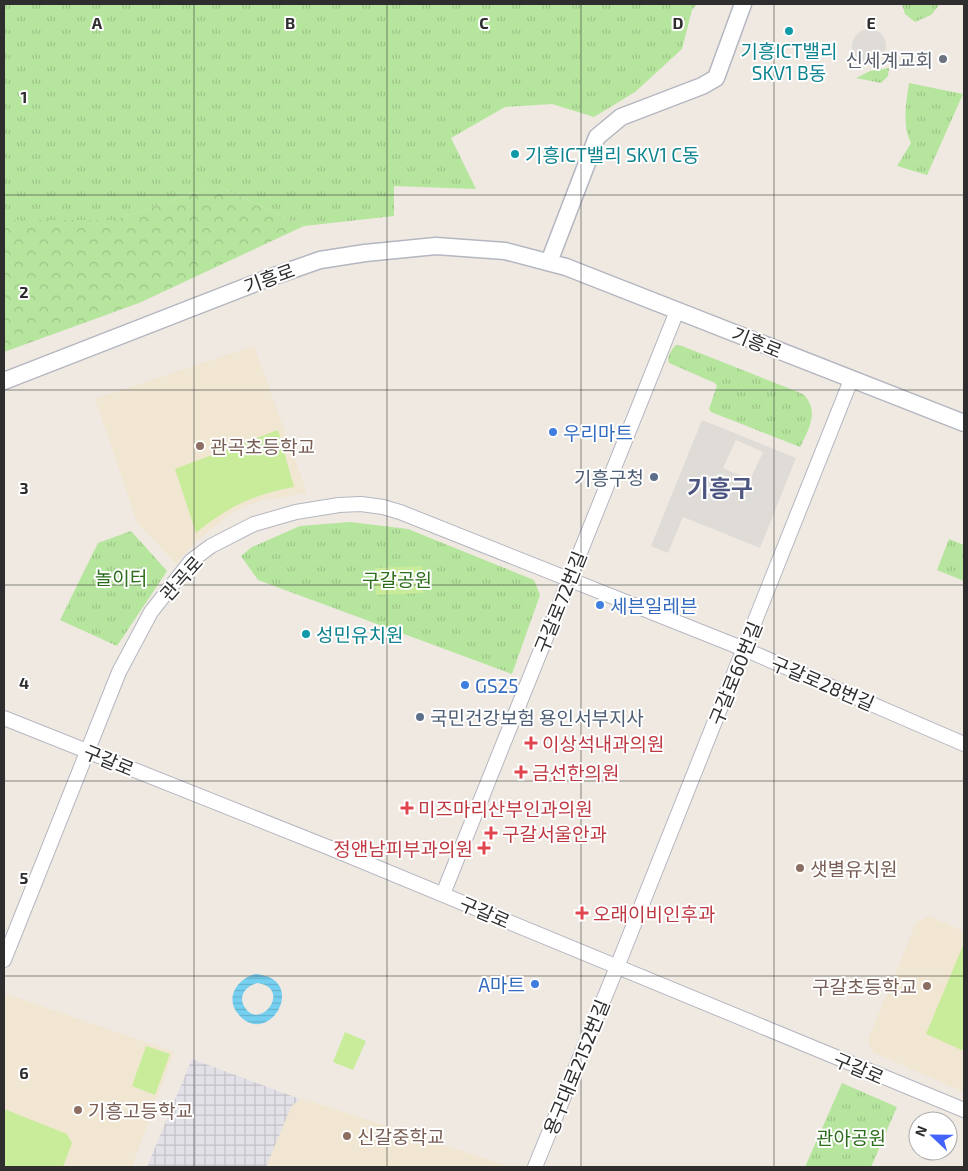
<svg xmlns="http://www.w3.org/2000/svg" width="968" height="1171" font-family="'Exo 2','Noto Sans KR',sans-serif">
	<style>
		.industrial { fill: url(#industrial-grid) }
		.education { fill: #f0e6d1 }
		.grass { fill: url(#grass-tufts) }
		.forest { fill: url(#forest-crowns) }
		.pitch { fill: #c9ec9a }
		.plaza { fill: #dfdcd8; fill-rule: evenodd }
		.water { fill: url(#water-rules); fill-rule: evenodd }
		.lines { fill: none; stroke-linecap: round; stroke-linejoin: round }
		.tertiary-casing { stroke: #b4b7c1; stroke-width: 16 }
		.secondary-casing { stroke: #b4b7c1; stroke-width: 19 }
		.tertiary { stroke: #fff; stroke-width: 14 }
		.secondary { stroke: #fff; stroke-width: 16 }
		.grid { fill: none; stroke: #2e2e2e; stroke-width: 1; stroke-opacity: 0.55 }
		.culture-dot { fill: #0f9aa8; stroke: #fff; stroke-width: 2 }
		.worship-dot { fill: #6b7280; stroke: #fff; stroke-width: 2 }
		.shop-dot { fill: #3f7fe0; stroke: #fff; stroke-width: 2 }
		.education-dot { fill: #8d6e63; stroke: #fff; stroke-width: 2 }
		.service-dot { fill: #5c6f8a; stroke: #fff; stroke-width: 2 }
		.health-dot { fill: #e0444e; stroke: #fff; stroke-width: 2 }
		.labels { text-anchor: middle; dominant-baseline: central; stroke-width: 4; stroke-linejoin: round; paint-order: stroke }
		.culture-label { font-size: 19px; fill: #0d838f; stroke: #fff; text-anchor: start }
		.worship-label { font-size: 19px; fill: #5b616d; stroke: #fff; text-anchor: end }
		.street-label { font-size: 19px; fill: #2e2e2e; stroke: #fff }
		.shop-label { font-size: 19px; fill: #366cbe; stroke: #fff; text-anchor: start }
		.education-label { font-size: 19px; fill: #785e54; stroke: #fff; text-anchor: start }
		.service-label { font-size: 19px; fill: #4e5e75; stroke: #fff; text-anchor: end }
		.park-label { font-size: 19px; fill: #2c6e1b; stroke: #fff }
		.health-label { font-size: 19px; fill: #be3a42; stroke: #fff; text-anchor: start }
		.district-label { font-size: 24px; font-weight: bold; fill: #4d5680; stroke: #fff }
		.grid-label { font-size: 16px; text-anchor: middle; font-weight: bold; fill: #2e2e2e; stroke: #fff; stroke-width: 4; stroke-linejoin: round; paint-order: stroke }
	</style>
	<defs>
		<pattern id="industrial-grid" width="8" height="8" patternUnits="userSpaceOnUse" patternTransform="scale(1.25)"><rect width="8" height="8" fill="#e3e1e8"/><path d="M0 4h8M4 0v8" fill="none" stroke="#c3c1c7"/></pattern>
		<pattern id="grass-tufts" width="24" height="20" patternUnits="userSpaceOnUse" patternTransform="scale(1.25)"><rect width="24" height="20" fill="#b6e59e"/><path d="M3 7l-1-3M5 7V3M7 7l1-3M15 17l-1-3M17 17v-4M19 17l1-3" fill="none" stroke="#9dc588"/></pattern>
		<pattern id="forest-crowns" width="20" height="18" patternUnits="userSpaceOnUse" patternTransform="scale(1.25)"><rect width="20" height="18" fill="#b6e59e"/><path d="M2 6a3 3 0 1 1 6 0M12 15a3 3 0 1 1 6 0" fill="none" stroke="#9dc588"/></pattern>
		<pattern id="water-rules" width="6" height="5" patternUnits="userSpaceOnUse" patternTransform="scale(1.25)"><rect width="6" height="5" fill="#75cff0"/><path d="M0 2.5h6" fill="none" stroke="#66b2ce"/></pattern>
	</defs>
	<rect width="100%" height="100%" fill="#efe9e1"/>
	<path class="industrial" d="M192,1059L300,1099L291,1107L269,1167H147Z"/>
	<path class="education" d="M254,346L307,493L259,501L233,512L195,542L176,564L137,522L95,399Z
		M928,916L964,931V1092L872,1052L868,1040L916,923Z
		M4,993L174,1052L132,1167H4Z
		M300,1099L310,1101L511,1167H266L291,1107Z"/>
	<path class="grass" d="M4,4H697L692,10L682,49L635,92L594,117L552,104L505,107L451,138L476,189L394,186V216L304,226L216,185L115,220H4Z
		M902,4H940L931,15L915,22L905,14Z
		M889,68L888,76L881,83L856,78L870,71Z
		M909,83L963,94L927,175L897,166L911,143C902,125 906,103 909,83Z
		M676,345L682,346L803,394C820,410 809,429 800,447L711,412L709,409L717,386L715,383L669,363C667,357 671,350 676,345Z
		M350,522L408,529L534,580L540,595L512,674L258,580L241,556L252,547L300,526Z
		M131,531L167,571L117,646L60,620L98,543Z
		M949,539L964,545V581L937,570Z
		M842,1083L897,1107L871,1167H805Z"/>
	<path class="forest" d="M216,185L304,226L139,303L4,352V220H115Z"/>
	<path class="pitch" d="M278,430L294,487C253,495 228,506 196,533L175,469Z
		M422,566L423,593L376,595L375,568Z
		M964,943V1051L926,1034Z
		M345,1032L366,1041L353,1070L333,1062Z
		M146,1046L170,1054L155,1095L132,1086Z
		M4,1109L67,1134L72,1143L63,1167H4Z"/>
	<path class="plaza" d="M852 46a17 17 0 1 1 34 0a17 17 0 1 1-34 0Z
		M702,420L796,458L760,548L683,517L668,553L651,546ZM736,440L763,452L750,480L723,468Z"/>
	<path class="water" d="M255,974C310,978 269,1049 239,1015C224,999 237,979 255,974ZM258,983C293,989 259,1033 244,1006C238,995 247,985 258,983Z"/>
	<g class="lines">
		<defs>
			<path id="tertiary" d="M4,718L330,848L964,1110
				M443,894L677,311
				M4,960L119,672L151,612L191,561L211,546L254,524L296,512L339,505L361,504L383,507L400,512L744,649L964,744
				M535,1167L617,967L851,380"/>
			<path id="secondary" d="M549,262L597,137L621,117L702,86L716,78L743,4
				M4,381L266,279L320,260L365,253L436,246L505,251L566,267L964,423"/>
		</defs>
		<use href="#tertiary" class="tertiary-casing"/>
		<use href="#secondary" class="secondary-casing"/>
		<use href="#tertiary" class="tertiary"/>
		<use href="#secondary" class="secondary"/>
	</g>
	<path class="grid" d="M194,4V1167M387,4V1167M581,4V1167M774,4V1167M4,195H964M4,390H964M4,585H964M4,781H964M4,976H964"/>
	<g class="culture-dot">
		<circle cx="789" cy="31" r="5"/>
		<circle cx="515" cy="154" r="5"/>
		<circle cx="306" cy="634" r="5"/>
	</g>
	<circle class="worship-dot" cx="943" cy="59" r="5"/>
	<g class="shop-dot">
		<circle cx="553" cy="432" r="5"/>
		<circle cx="600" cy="605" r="5"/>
		<circle cx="465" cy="685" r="5"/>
		<circle cx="535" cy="984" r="5"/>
	</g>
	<g class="education-dot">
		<circle cx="200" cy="446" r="5"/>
		<circle cx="800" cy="868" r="5"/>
		<circle cx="927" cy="986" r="5"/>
		<circle cx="78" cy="1110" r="5"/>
		<circle cx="347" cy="1136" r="5"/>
	</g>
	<g class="service-dot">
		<circle cx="654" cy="477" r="5"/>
		<circle cx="420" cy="717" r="5"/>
	</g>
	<g class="health-dot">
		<path d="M528.5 735.5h5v5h5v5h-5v5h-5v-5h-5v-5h5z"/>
		<path d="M518.5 764.5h5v5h5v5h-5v5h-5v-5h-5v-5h5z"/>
		<path d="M404.5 800.5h5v5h5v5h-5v5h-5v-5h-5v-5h5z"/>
		<path d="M488.5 825.5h5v5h5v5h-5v5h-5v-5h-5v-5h5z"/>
		<path d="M481.5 840.5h5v5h5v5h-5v5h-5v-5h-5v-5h5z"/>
		<path d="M579.5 905.5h5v5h5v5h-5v5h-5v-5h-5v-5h5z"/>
	</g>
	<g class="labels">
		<g class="culture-label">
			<text x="789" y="50" text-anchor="middle">기흥ICT밸리<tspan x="789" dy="22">SKV1 B동</tspan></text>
			<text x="525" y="154">기흥ICT밸리 SKV1 C동</text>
			<text x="316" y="634">성민유치원</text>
		</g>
		<g class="worship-label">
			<text x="933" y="59">신세계교회</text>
		</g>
		<g class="street-label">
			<text transform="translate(269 278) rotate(-20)">기흥로</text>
			<text transform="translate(757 342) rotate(22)">기흥로</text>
			<text transform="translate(181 578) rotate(-48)">관곡로</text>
			<text transform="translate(560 602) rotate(-68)">구갈로72번길</text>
			<text transform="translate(735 673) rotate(-68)">구갈로60번길</text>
			<text transform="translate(823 683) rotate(23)">구갈로28번길</text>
			<text transform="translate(109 760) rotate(22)">구갈로</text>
			<text transform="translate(485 912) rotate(23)">구갈로</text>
			<text transform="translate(576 1067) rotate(-68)">용구대로2152번길</text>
			<text transform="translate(859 1068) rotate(23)">구갈로</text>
		</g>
		<g class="shop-label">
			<text x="563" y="432">우리마트</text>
			<text x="610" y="605">세븐일레븐</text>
			<text x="475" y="685">GS25</text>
			<text x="525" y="984" text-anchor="end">A마트</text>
		</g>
		<g class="education-label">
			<text x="210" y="446">관곡초등학교</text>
			<text x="810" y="868">샛별유치원</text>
			<text x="917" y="986" text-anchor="end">구갈초등학교</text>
			<text x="88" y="1110">기흥고등학교</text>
			<text x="357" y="1136">신갈중학교</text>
		</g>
		<g class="service-label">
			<text x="644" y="477">기흥구청</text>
			<text x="430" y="717" text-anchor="start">국민건강보험 용인서부지사</text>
		</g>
		<g class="park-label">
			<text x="121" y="577">놀이터</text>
			<text x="397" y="579">구갈공원</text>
			<text x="851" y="1137">관아공원</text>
		</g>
		<g class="health-label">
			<text x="542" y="743">이상석내과의원</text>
			<text x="532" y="772">금선한의원</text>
			<text x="418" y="808">미즈마리산부인과의원</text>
			<text x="502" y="833">구갈서울안과</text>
			<text x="473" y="848" text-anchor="end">정앤남피부과의원</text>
			<text x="593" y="913">오래이비인후과</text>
		</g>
		<g class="district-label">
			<text x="720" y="487">기흥구</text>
		</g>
	</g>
	<g class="grid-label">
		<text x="97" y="29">A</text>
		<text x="290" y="29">B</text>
		<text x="484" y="29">C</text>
		<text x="678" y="29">D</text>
		<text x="871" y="29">E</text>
		<text x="24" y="103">1</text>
		<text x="24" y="298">2</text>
		<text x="24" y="494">3</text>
		<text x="24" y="689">4</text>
		<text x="24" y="884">5</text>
		<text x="24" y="1079">6</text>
	</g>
	<rect width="968" height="1171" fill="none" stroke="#2e2e2e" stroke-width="10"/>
	<g transform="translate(933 1136) rotate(292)"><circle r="24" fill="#ffffff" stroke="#ababab"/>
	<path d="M0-4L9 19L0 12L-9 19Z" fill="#4264fb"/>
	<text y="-8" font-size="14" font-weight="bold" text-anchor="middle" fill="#2e2e2e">N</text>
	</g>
</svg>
